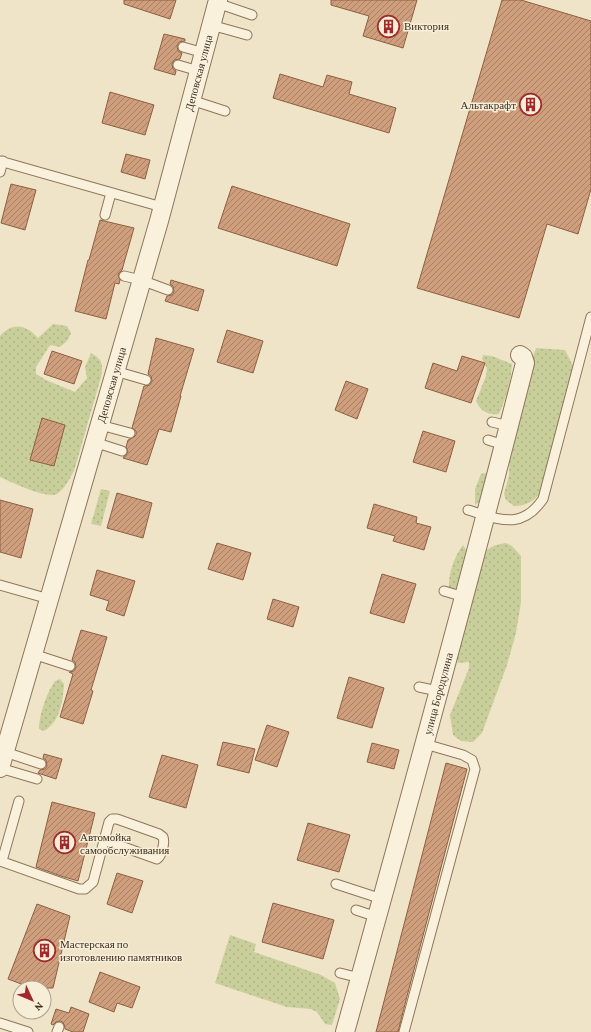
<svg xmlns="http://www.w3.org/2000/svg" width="591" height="1032" font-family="'Crimson Pro',serif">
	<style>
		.grass { fill: url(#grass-dots) }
		.building { fill: url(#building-hatch); stroke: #8d5f41 }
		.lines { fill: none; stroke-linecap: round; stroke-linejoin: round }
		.service-casing { stroke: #8d765c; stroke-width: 11 }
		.minor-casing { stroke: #8d765c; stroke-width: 20 }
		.service { stroke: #faf1dc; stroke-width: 9 }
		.minor { stroke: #faf1dc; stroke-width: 18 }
		.labels { text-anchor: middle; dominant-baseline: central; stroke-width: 3; stroke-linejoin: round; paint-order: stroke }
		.poi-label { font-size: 11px; fill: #3d2e20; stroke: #f7eed8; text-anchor: start }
		.street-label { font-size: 11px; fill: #3d2e20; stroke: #f7eed8 }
	</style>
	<defs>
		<pattern id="grass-dots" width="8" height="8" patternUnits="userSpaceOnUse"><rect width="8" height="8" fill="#c9cf9b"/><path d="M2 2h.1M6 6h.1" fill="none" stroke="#aeb285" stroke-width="1.8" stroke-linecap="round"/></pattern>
		<pattern id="building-hatch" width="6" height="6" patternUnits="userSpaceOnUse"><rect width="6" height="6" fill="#cf9f7d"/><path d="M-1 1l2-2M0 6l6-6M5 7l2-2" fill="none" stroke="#a98266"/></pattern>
	</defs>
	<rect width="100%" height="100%" fill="#f0e4c8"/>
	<path class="grass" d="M53,324L67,326L71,333L68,340L60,347L50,345L36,367V374L46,380L75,392L87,378L85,367L91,353C103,360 103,364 101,377L74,471C70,478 65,489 57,494C46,499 11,482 0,477V336C12,322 26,324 38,338Z
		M536,348L565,350L573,366L559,424L540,494C532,502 526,506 514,506L506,500L504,494L509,476L510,444L532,359Z
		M483,355L492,356L512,364C511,382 506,398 499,414C488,415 481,412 476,401L486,376L487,368L482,359Z
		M485,473L488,475L482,499L475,505V489L481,474Z
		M101,489L110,491L101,526L91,524Z
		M506,543L512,546L521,556V602L516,633L507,665L482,733L473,742L461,741L453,735L450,715L469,668V662L458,663L456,658L486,551C491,546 498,544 506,543Z
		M463,545L468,553L459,578L457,587L453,590L449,589C448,574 454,557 463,545Z
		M60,679L64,684C63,701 60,722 44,731L39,729C39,715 47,692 55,681Z
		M230,935L256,944L254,952L321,975L335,983L340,999L332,1025L325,1024L317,1012L311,1009L287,1007L215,983Z"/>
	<path class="building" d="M124,0H176L170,19L124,4Z
		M331,0H417L403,48L363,36L369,16L331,5Z
		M502,0H521L591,21V189L578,234L547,224L519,318L417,288Z
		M164,34L185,39V41L179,42L177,46L178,51L182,53L180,59L174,60L172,64L173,69L176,71L175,75L154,69Z
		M280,74L323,87L327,75L352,82L349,94L396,108L389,133L273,98Z
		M110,92L154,105L145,135L102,123Z
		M126,154L150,160L145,179L121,172Z
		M11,184L36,190L25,230L1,223Z
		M232,186L350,224L337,266L218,228Z
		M100,220L134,228L122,270L118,274L120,280L119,284L115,283L106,319L75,311L88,260H89Z
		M171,280L204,290L198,311L165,301L167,296L172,295L174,292L173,286L170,284Z
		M227,330L263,341L253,373L217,362Z
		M156,338L194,349L180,396H181L171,432L159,429L147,465L123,458L128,452L126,447L128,440L134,437L136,435V431L132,428L144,386L150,385L152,381L151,376L148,374Z
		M52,351L82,361L74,384L44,374Z
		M462,356L485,363L471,403L425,388L433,363L457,371Z
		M346,381L368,389L357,419L335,410Z
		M42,418L65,425L54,466L30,460Z
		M423,431L455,441L446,472L413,462Z
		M117,493L152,503L143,538L107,528Z
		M0,500L33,509L21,558L0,552Z
		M374,504L417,517L416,523L431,527L424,550L393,541L395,536L367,528Z
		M217,543L251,553L243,580L208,569Z
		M97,570L135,581L124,616L106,610L109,601L90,595Z
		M382,574L416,584L404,623L370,613Z
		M273,599L299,607L293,627L267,619Z
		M81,630L107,637L91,690L93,691L83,724L60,717L73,674L69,672L74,671L76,667L75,662L72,660Z
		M349,677L384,688L372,728L337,718Z
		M267,725L289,732L277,767L255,760Z
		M223,742L255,749L249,773L217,765Z
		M372,743L399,750L394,769L367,762Z
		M44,754L62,759L56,779L38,773L40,770L45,769L47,766L46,760L43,758Z
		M162,755L198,765L186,808L149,797Z
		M446,763L467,769L406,1000L398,1032H376Z
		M52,802L95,813L78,881L61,876L36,867Z
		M308,823L350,835L339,872L297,860Z
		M117,873L143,881L132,913L107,904Z
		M273,903L334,920L323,959L262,942Z
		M37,904L70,916L53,988H32L8,979Z
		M100,972L140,987L132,1008L117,1003L114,1012L89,1002Z
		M71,1007L89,1014L83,1032H73L65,1029L64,1024L61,1021L56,1022L53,1025L51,1024L56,1009L69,1013Z"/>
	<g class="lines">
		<defs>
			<path id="service" d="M217,3L252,15
				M211,25L247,35
				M183,47L204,53
				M178,65L199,71
				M191,100L225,111
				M0,161L162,207
				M0,172L3,161
				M105,215L111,193
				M124,276L141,280L168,290
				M115,371L146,380
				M492,422L509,426
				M100,425L130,433
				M488,440L504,445
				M94,442L122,451
				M468,510C499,519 521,531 543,499L591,317
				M0,585L49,599
				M444,591L464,597
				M33,654L70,666
				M419,687L438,691
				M5,752L41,764
				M0,768L37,779
				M0,861L79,889H85L93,882L109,822L112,819H117L159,834L163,837C165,843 162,855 157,859L104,840
				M2,861L19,801
				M336,884L382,899
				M356,910L377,917
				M340,973L360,978
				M0,1023L28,1032
				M57,1032L59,1027
				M404,1032L475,769L472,760L463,755L425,744"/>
			<g id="minor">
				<path id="s1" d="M0,768L159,221L218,0"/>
				<path id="s2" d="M345,1032C407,810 468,587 525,363L523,357L520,355"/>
			</g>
		</defs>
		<use href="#service" class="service-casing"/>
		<use href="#minor" class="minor-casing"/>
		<use href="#service" class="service"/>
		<use href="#minor" class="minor"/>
	</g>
	<defs>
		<symbol id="building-ring" viewBox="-11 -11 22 22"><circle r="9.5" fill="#f7eed8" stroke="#9e2a2b" stroke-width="1.5"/><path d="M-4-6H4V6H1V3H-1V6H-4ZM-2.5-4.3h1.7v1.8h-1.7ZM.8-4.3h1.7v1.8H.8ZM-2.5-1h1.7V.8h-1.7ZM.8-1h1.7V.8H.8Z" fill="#9e2a2b"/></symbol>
	</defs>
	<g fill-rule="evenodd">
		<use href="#building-ring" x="376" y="14" width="25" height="25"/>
		<use href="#building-ring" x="518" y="92" width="25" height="25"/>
		<use href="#building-ring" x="52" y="830" width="25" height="25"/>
		<use href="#building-ring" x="32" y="938" width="25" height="25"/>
	</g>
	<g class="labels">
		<g class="poi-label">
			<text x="404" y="26">Виктория</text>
			<text x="516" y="105" text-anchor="end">Альтакрафт</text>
			<text x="80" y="837">Автомойка<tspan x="80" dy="13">самообслуживания</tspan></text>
			<text x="60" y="944">Мастерская по<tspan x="60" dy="13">изготовлению памятников</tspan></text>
		</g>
		<g class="street-label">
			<text stroke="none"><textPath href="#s1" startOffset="723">Деповская улица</textPath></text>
			<text stroke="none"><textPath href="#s1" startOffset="399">Деповская улица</textPath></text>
			<text stroke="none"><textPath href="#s2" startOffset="351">улица Бородулина</textPath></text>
		</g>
	</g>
	<g transform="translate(32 1000) rotate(134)"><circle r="19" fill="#f7eed8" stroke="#ada18e"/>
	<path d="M0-3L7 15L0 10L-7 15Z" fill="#9e2a2b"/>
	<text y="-6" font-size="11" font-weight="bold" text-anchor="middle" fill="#3d2e20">N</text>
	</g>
</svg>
